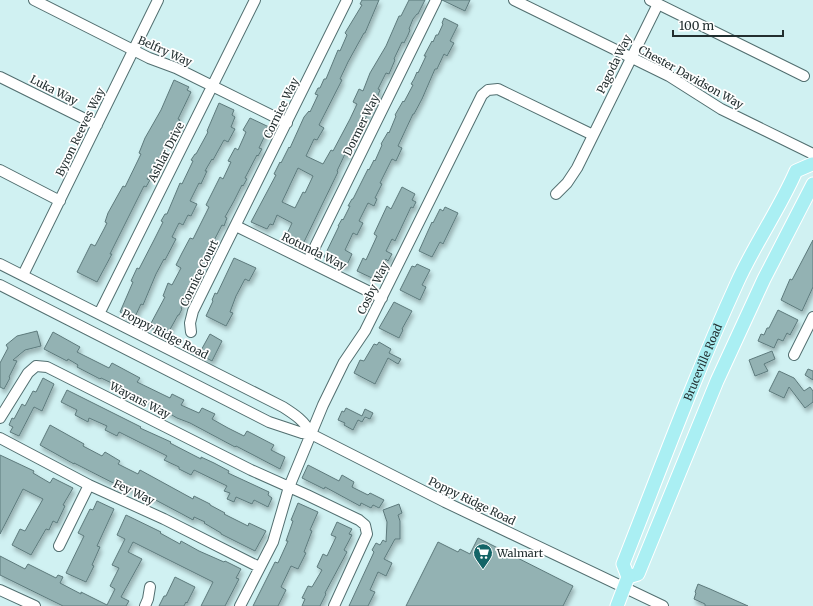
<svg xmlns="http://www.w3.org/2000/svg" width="813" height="606" font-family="Merriweather,serif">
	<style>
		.building { fill: #93b2b3; stroke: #5d7a7c; fill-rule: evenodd; filter: url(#shadow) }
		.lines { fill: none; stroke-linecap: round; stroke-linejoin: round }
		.minor-casing { stroke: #526f70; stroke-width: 12 }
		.major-casing { stroke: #fff; stroke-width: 15 }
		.minor { stroke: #fff; stroke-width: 10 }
		.major { stroke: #aaeff3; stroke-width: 13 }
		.labels { text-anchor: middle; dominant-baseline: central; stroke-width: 3.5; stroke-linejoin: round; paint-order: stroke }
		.street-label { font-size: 11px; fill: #222e2f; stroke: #fff }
		.poi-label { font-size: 11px; fill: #222e2f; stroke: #fff; text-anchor: start }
	</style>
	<defs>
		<filter id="shadow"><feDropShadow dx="2" dy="4" stdDeviation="2" flood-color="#0004"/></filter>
	</defs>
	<rect width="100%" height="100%" fill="#d0f1f2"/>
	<path class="building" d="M362,0H379L365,33H364L348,62L340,79L342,80L319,125L324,128L317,140L314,139L306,156L323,164L331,150L333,151L350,119L357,104L353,102L359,89L363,91L370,73L386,46L399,16H401L409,0H425L418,14H417L413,19L409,29L410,30L408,35L404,43L402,42L394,59L395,60L389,74L386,73L378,89L380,90L377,98L370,110H369L359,134H357L354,140L349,149L350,150L348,155L345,154L337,171L338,172L302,246L285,238L292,223L277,215L273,225L270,224L267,229L251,222L276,175L274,174L280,162L281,163L289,147L290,148L304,117L309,111L310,112L318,95L315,94L318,88H320L324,79H326L338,50L340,51L347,35L345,33L362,5L360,4ZM298,168L313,176L305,193L303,192L295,208L282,202Z
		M442,0H470L465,11Z
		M444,18L458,25L450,41L454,43L447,56L444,54L437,69H435L422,99L414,114H413L398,146L402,148L396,161L392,159L380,183L382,184L375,198L377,199L374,206L368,203L359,221L363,223L357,235L353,233L345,250L352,254L346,267L324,257L339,226H338L342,219L343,220L350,206H348L352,199H353L368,169L369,170L374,160L375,161L382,145L381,144L388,132L389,133L396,116L395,115L403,101L404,102L413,85L411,84L414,79L417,72L418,73L426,56H424L432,41L433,42L436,35H438L443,24L442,23Z
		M174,80L189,87L187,90L191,92L178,119L180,120L176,127L175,126L157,162L156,161L147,179L150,180L146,187L144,186L110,254H112L97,282L77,272L91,244L95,246L104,229L107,223L105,222L108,213L123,186L125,187L141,154L139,153L145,138L161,110Z
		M219,103L234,110L232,115L235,117L231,127L235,129L228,142L224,140L213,160L212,159L205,171H207L201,184L199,183L190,201L197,204L191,216L188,215L183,225L179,223L172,237L176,239L165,260L164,259L156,274L143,305L141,304L134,319L120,312L133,282L131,281L137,268L139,269L154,240L163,222L161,221L165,214H167L180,183L182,184L193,161L191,160L195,154H196L208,132L207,131Z
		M250,118L269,127L259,148L262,149L258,156L257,155L245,178L247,179L243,186L242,185L234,201L225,217L227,218L224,226L222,225L204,260L196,277L197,278L194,285L192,284L181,308L182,309L179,315H178L167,335L149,327L165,297L163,296L168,283L172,285L181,268L176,265L182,253L190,238L193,239L209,207L206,205L220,177L223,179L231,162L228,161L235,148L238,150L246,132L243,130Z
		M402,187L415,194L412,200L416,202L413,208L411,207L395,241L392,239L386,251L392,254L388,261L386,259L377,277L373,275L372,278L357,271L363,258L366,260L377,236L374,234L387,206L391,209Z
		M445,207L458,213L443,244L440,242L432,257L419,251L432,222L433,223L440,209L443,211Z
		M813,240V287L802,311L781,300L790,279L792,280Z
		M234,258L256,268L249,281L245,279L236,296L230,312L233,313L226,326L206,316L213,301L212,300L215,293L217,294Z
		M417,264L430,270L422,285L426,287L420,300L400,290L412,266L415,267Z
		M394,302L412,311L402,329L403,330L399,338L379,328Z
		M778,310L798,320L790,335L787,333L783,341L778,339L774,348L758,341L761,334L764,335L767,328H769Z
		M37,331L41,346L25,350L13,360L17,361L9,377L10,378L4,389L0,387V363L8,348L6,345L17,336Z
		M53,332L80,347L77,352L109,368L112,363L140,378L137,382L170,398L172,394L184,400L181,405L199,413L202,408L215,414L212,419L228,428L244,436L247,431L274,445L271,450L285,457L280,469L236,446L235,447L190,423L177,418L148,401L131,393V394L118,387V386L101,378L100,379L77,367L78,365L68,359L67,361L44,349Z
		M210,334L222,341L212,361L199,354Z
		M379,342L391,349L389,353L401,359L398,364L388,358L375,384L354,373L360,360L364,361L374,344L377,345Z
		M772,351L775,359L764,364L768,371L755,376L749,360Z
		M808,369L813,371V380L805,375Z
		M779,371L794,378L804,391L810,387L813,391V402L805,408L789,387L784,398L769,391Z
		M43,378L54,384L42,411L34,407L19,436L10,432L13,427L9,425L12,418L14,419L22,404L25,406L33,391L36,392Z
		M67,390L141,427L140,428L171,442L170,443L201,459V457L214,463L229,471L228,473L269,492L268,495L272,498L268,507L254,500L252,504L236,497L234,502L227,499L230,493L224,491L227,486L194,470L191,475L179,469V467L164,460L167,456L119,432L117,436L105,430L107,426L89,418L88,422L75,415L77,410L61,402Z
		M346,408L362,416L365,409L373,413L370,419L365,417L362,422L358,420L353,430L344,425L345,423L338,420L342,411L344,412Z
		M50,425L84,444L83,446L102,456L105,452L120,461L118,464L138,474L140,470L193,499L194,496L210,504V505L225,513L224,514L248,526L249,523L266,531L255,551L221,534V533L204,523L205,522L194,517L193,520L182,514L148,496L147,497L128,488L127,490L74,463V464L40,445Z
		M0,455L34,471L33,473L50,483L53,478L73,488L63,505L65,506L57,523L53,521L49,530L46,529L31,555L12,545L20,529L25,531L43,499L23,489L0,534Z
		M308,465L339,481L342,475L354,482L352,487L368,495L370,493L384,500L379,508L373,505L371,508L361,503L360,506L325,487L324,489L302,478Z
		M97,501L114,509L97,546L100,547L92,565L94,566L86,582L66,573L84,536L78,533L90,509L93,510Z
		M298,503L318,512L310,530L312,531L304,552L306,553L298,569L291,566L281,587L286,590L278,606H253L275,562L278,563L288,541H286L293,521L291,520Z
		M399,504L402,513L398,515L400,521V539H395L384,559L392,563L386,576L378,572L370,590L375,592L368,606H349L374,552L372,550L376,543L380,545L383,540L386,542L387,522L383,510Z
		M126,515L161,532L160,533L180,544L181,541L199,551L224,562L225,561L241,569L236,578L239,579L225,606H201L213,582L133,542L128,552L142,559L121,597L129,601L126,606H63L0,575V556L25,569L28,564L56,578L58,575L63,577L60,583L81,594V592L107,605L115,589L110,586L119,568L112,565L125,539L117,535Z
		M337,522L352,529L349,534L352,535L344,550L347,552L325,593L326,594L320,606H302L305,599L302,598L308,586L312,587L322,570L317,567L323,554L327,556L336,537L331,535Z
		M478,538L573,586L563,606H406L438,542L458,552L460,549L470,554Z
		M175,577L195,587L187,603L186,602L184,606H159L164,596H166Z
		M698,584L710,589L748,606H705V604L694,599L696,593L695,592Z"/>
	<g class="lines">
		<defs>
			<path id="minor" d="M34,0L149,58L176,68L287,123
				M514,0L669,76L721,109L813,154
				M650,0L804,76
				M0,77L97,125
				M0,170L60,201
				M556,194L567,183L577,168L658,4
				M236,226L382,298
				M308,261L436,0
				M0,264L283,407C294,414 305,421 311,434
				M23,275L158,0
				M0,285L269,422L302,433L311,434L445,502L663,606
				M99,314L255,0
				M191,332L190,323L193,311L347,0
				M794,355L813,317
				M0,418L28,373L36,366L47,367L251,470L307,495L359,520L365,525L367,534L334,606
				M0,438L89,485L164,519L259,567
				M59,546L89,485
				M0,590L35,606
				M145,606L148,599L150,587
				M240,606L273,542L289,487L323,405L344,362L365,331L482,95L488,90L498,89L593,135"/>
			<g id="major">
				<path d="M628,577L638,574L717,381L764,279L813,184"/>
				<path id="s1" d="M617,606L628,577L623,564C660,470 695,375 737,283C754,245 779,210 796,171L812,164"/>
			</g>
		</defs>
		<use href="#minor" class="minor-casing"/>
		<use href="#major" class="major-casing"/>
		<use href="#minor" class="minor"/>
		<use href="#major" class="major"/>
	</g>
	<defs>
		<symbol id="supermarket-pin" viewBox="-11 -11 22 30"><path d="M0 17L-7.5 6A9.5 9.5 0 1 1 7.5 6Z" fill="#146467" stroke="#fff"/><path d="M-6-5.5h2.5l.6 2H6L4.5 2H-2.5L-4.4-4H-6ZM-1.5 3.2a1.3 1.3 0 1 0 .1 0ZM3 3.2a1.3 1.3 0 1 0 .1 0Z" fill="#fff"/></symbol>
	</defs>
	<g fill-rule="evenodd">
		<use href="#supermarket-pin" x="472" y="542" width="22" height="30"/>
	</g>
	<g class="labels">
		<g class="street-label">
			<text transform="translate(165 51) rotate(24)">Belfry Way</text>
			<text transform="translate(614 64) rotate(-64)">Pagoda Way</text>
			<text transform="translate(691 77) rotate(29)">Chester Davidson Way</text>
			<text transform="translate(54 90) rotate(27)">Luka Way</text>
			<text transform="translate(281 108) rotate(-64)">Cornice Way</text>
			<text transform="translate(361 125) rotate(-64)">Dormer Way</text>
			<text transform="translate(80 132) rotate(-64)">Byron Reeves Way</text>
			<text transform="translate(166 152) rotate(-63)">Ashlar Drive</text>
			<text transform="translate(314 251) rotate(26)">Rotunda Way</text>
			<text transform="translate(199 273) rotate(-64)">Cornice Court</text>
			<text transform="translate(373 288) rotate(-64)">Cosby Way</text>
			<text transform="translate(165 334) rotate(27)">Poppy Ridge Road</text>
			<text stroke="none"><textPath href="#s1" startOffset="262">Bruceville Road</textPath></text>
			<text transform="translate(140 400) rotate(27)">Wayans Way</text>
			<text transform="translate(134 492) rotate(25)">Fey Way</text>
			<text transform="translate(472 501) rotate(26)">Poppy Ridge Road</text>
		</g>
		<g class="poi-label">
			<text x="497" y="553">Walmart</text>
		</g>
	</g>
	<path d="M673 30v6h110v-6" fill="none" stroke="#222e2f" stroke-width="2"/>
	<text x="679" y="30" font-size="12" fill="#222e2f" stroke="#ffffff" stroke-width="3" paint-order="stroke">100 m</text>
</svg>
